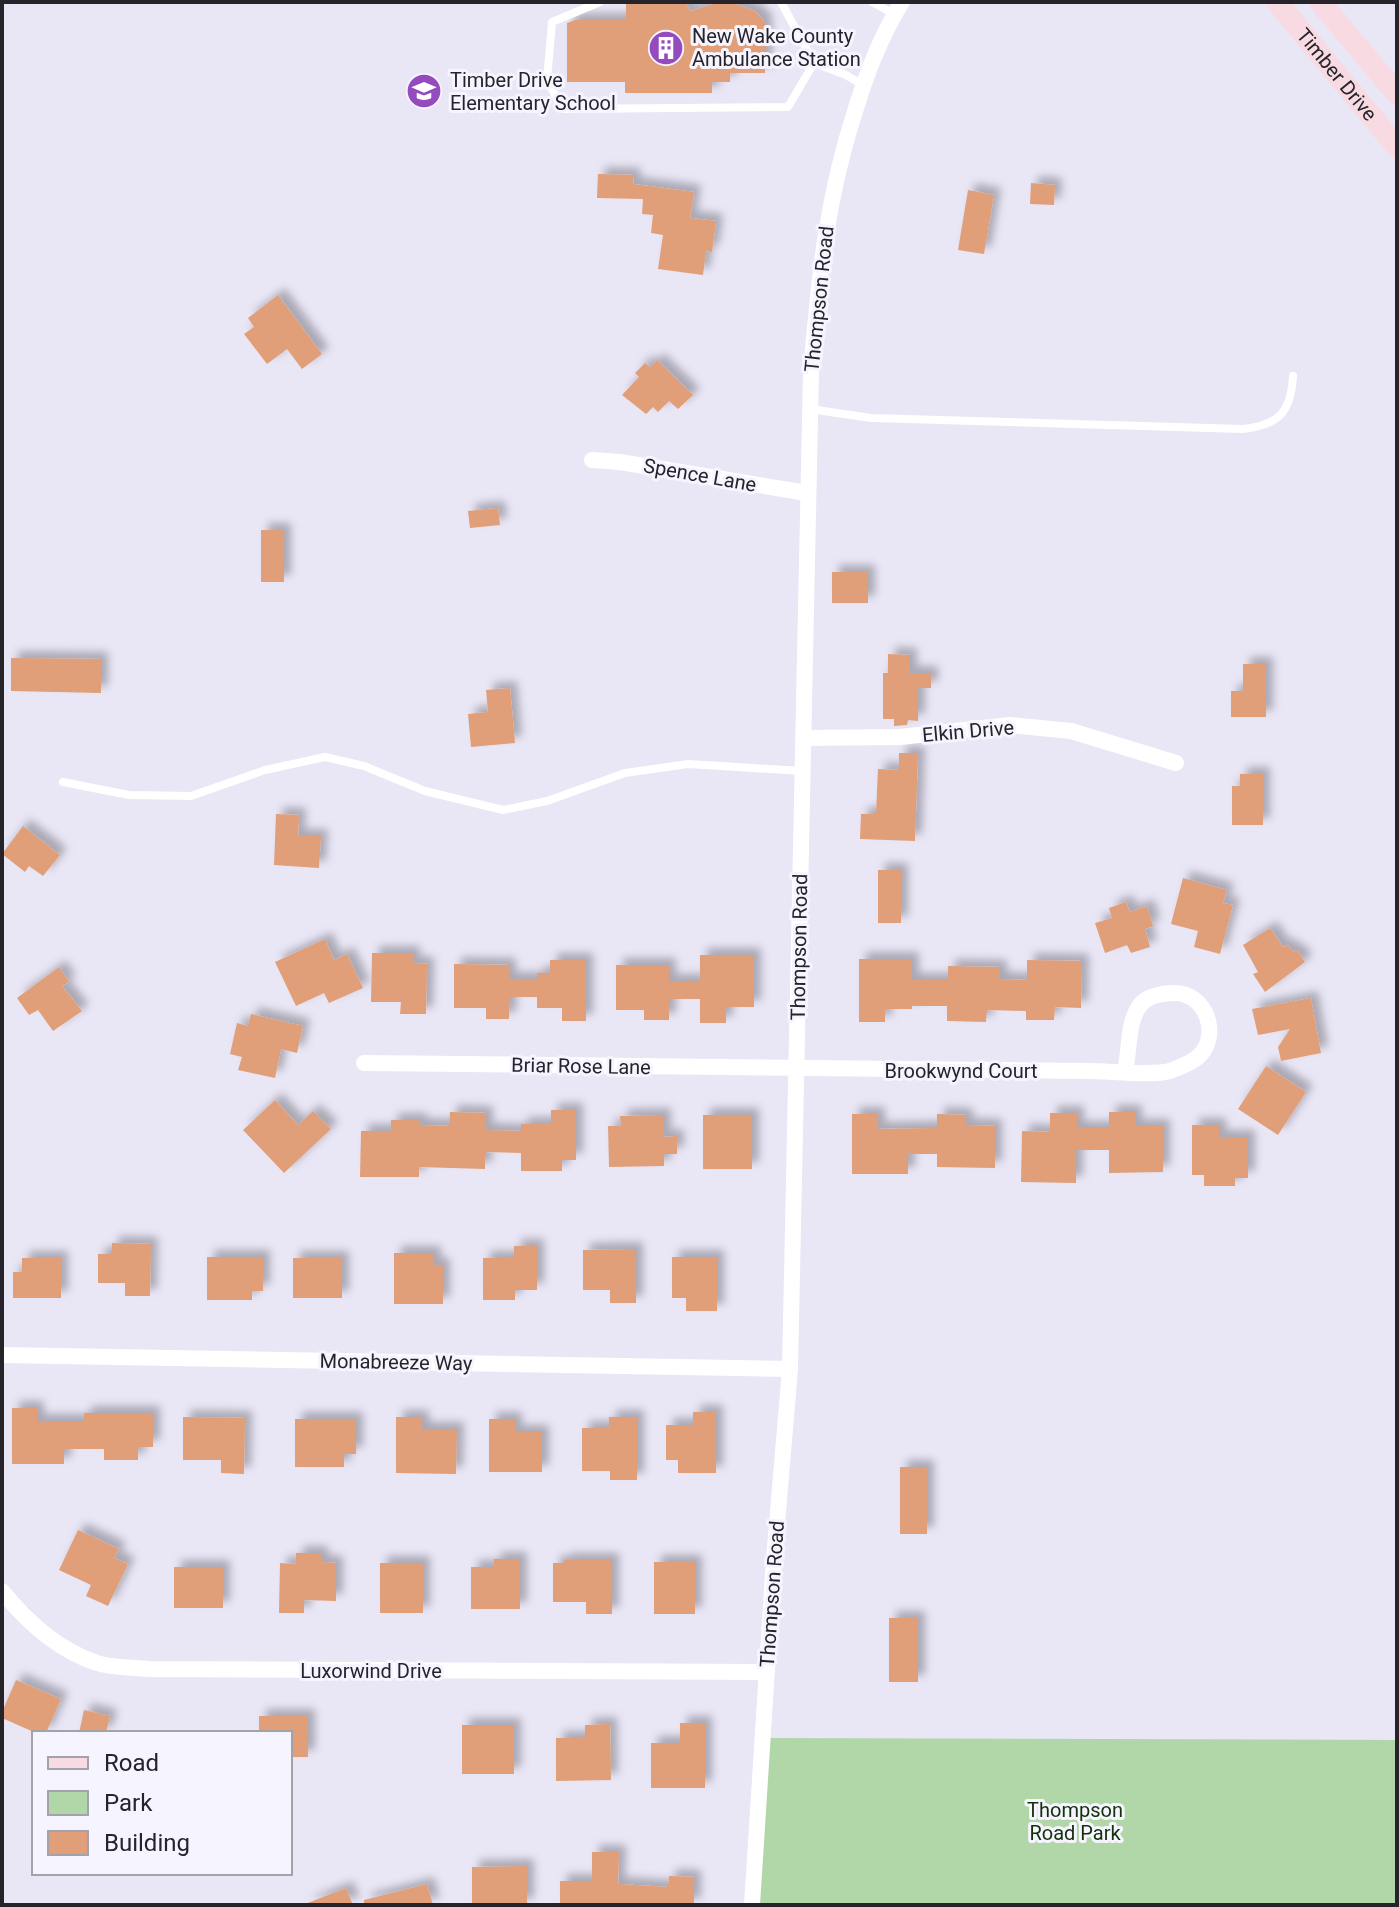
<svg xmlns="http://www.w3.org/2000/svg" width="1399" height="1907" font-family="Roboto,sans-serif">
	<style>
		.green { fill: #b1d6a7 }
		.building { fill: #e09f78; filter: url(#shadow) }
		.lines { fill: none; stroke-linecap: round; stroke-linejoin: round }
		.lane { stroke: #fff; stroke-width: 8 }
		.street { stroke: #fff; stroke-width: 16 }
		.secondary { stroke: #f8dbe2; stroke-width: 22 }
		.labels { text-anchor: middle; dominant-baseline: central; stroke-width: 6; stroke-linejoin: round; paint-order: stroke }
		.poi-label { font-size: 20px; fill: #26242a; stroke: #f6f4fe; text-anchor: start }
		.street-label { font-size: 20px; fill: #26242a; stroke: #f6f4fe }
		.park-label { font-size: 20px; fill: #13310a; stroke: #f6f4fe }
	</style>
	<defs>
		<filter id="shadow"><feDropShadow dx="7" dy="-7" stdDeviation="4" flood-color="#0004"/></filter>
	</defs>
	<rect width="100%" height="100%" fill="#e9e6f6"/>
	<path class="green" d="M762,1738L1397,1740V1905H754Z"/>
	<path class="building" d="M626,2H685L690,11L720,2H731L755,11L765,22V73H730V82H712V93H625V82H567V23L575,20H626Z
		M598,174L634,175L633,184L694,192L690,218L716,221L712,252L706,251L703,275L658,269L663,235L651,233L653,215L642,214L643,199L597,198Z
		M1031,183L1055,185L1054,205L1030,204Z
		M968,190L994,195L984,254L958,250Z
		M278,295L322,354L302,369L287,349L267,364L244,334L254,327L248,318Z
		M657,360L693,395L678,409L669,401L658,412L653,407L646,414L622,395L639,377L635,373L645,363L650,367Z
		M498,508L500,525L470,528L468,511Z
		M261,530H284V582H261Z
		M832,572H868V603H832Z
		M888,654L910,655V673H931V688H918V721L908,720L907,725L894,726V719H883V673H888Z
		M11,658L101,659V693L11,691Z
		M1243,664H1266V717H1231V691H1243Z
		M510,688L515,743L471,747L468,714L488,712L486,690Z
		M899,753H918L915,841L860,839L861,814H876L878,769L899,770Z
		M1240,774H1263V825H1232V786H1240Z
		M276,814L299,815L298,836H321L319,868L274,865Z
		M23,826L60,855L43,876L29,866L25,872L2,854Z
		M878,870H901V923H878Z
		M1183,878L1227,890L1223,903L1233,905L1220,954L1194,947L1198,931L1171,924Z
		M1126,902L1130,912L1147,906L1153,926L1145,929L1150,947L1131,953L1127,945L1105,953L1095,923L1112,918L1109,908Z
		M1270,928L1283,947L1288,945L1293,952L1297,950L1305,962L1265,992L1253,974L1258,972L1243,945Z
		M325,939L334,960L347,954L363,988L329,1003L324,993L296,1006L275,962Z
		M372,953H413V963L427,964L426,1014H400L401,1002H371Z
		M700,955H754V1007H726V1023H700V999H669V1020H644V1010H616V965H669V981H700Z
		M859,959H912V980H948V966L1000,967V979L1027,980V960L1082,961L1081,1008L1055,1007L1054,1020H1026V1011L987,1010L986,1022L947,1021V1006H912V1009H885V1022H859Z
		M550,960H586V1021H562V1008H537V997H510L509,1019H486V1008H454V964L509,965V979H537V973H550Z
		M59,967L69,982L62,986L82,1011L53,1031L38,1010L29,1015L17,998Z
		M1311,998L1321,1053L1281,1061L1278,1047L1290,1029L1258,1035L1252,1009Z
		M251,1014L303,1026L297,1053L281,1049L275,1078L238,1070L242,1057L230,1054L237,1023L248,1026Z
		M1266,1066L1306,1092L1278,1135L1238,1109Z
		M275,1100L298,1125L313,1111L331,1129L284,1173L243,1130Z
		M551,1110H576V1160H562V1171H521V1153L485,1152V1169L419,1167V1177H360L361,1131H391V1120H420V1125L449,1126L450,1112L486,1113V1130L521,1131V1124H551Z
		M1109,1112H1135V1126H1163V1172L1109,1173V1150H1076V1183L1021,1182L1022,1131L1050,1132V1113H1077V1128H1109Z
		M852,1114H878V1129L937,1128V1114L966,1115V1125L995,1126V1168L937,1167V1154H908V1174H852Z
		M664,1115V1137L677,1136V1154H664V1166L609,1167L608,1126H621L620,1116Z
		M703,1115H752V1169H703Z
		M1192,1125H1219V1137H1248V1178H1235V1186H1204V1175H1192Z
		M112,1243L151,1244L150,1296H125V1283H98V1254H111Z
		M514,1246H537V1290H515V1300H483V1258H514Z
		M636,1249V1303H610V1290H583V1250Z
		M394,1253H434V1265H443V1304H394Z
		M207,1257H263V1291H252V1300H207Z
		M672,1257H717V1311H686V1298H672Z
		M22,1258H61V1298H13V1272H22Z
		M293,1258H342V1298H293Z
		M12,1408H37V1421H84V1413H153V1447H138V1460H104V1449H64V1464H12Z
		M693,1412H716V1473H678V1460H666V1425H693Z
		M183,1417L245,1418L244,1474L221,1473V1460H183Z
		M396,1417H422V1429H457L456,1474L396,1473Z
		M609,1417H637V1480H610V1471H582V1428H609Z
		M295,1419H356V1454H344V1467H295Z
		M489,1419H515V1432H542V1472H489Z
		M900,1467H927V1534H900Z
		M78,1530L119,1549L114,1558L128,1564L108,1606L86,1596L91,1585L59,1570Z
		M296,1553H321V1562L336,1563V1601L304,1600V1613H279L280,1563L296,1564Z
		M494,1559H520V1609H471V1567H494Z
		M564,1560H612V1614H586V1602H553V1563H564Z
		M654,1562H695V1614H654Z
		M380,1563H423V1613H380Z
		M174,1567H223V1608H174Z
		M889,1618H918V1682H889Z
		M16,1680L61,1699L46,1733H36L2,1718V1712Z
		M84,1710L110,1716L106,1733H79Z
		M259,1716H308V1757H290V1733H259Z
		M680,1723H705V1788H651V1743H680Z
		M610,1724L611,1780L556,1781V1738H585V1725Z
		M462,1725H514V1774H462Z
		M592,1852H619L618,1884L668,1887L669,1876L694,1877V1905H560V1881H592Z
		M527,1866V1905H472V1867Z
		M427,1884L433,1905H364V1900Z
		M346,1888L353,1905H306L305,1904Z"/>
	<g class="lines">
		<path class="lane" d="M600,2L552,22L547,80L563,109L788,107L814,63
			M781,2L814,63L846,75L863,85
			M872,2L894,14
			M810,409L871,418L1243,429C1279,425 1291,412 1293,376
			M63,782L129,795L191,796L265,770L325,757L364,766L425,791L503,810L547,801L625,773L688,764L802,771"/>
		<path class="street" d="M592,460L620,462L807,493
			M803,738L900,737L1010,725L1071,731L1176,763
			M364,1063L1089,1071C1109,1071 1153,1076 1170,1071C1178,1068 1192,1062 1198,1057C1218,1039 1210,1004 1186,995C1179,992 1169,993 1162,994C1153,996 1146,998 1140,1005C1127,1023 1130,1050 1125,1071
			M2,1355L790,1369
			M2,1591C27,1622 58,1650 97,1663C112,1668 132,1667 148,1669L766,1672
			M752,1905L774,1559L790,1369L811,372C819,277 826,200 856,108C867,72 882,34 902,2"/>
		<g class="secondary">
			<path id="s1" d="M1277,2L1397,147"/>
			<path d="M1320,2L1397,94"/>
		</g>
	</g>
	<defs>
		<symbol id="building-disc" viewBox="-11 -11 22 22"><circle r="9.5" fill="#944bbe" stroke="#f6f4fe"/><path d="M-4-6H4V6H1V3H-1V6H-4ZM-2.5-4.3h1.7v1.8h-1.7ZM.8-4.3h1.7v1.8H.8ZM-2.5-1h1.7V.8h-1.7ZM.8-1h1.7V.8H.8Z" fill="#fff"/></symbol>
		<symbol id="school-disc" viewBox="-11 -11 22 22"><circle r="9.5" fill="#944bbe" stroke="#f6f4fe"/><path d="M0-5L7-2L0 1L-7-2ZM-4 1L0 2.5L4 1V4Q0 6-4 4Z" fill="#fff"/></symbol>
	</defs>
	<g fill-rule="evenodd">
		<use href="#building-disc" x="646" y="28" width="40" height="40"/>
		<use href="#school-disc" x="404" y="71" width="40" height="40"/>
	</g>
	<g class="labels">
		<g class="poi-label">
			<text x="692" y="36">New Wake County<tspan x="692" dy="23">Ambulance Station</tspan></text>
			<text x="450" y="80">Timber Drive<tspan x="450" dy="23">Elementary School</tspan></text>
		</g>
		<g class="street-label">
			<text stroke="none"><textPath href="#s1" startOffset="94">Timber Drive</textPath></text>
			<text transform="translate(819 299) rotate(-84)">Thompson Road</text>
			<text transform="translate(700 475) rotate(10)">Spence Lane</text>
			<text transform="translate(968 731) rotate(-5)">Elkin Drive</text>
			<text transform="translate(799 947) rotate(-89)">Thompson Road</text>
			<text transform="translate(581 1066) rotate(1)">Briar Rose Lane</text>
			<text x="961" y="1071">Brookwynd Court</text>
			<text transform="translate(396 1362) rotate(1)">Monabreeze Way</text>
			<text transform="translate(772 1594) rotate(-86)">Thompson Road</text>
			<text x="371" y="1671">Luxorwind Drive</text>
		</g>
		<g class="park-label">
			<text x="1075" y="1810">Thompson<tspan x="1075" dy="23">Road Park</tspan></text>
		</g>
	</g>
	<rect width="1399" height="1907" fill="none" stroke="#26242a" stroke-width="8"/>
	<rect x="32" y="1731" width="260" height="144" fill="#f6f4fe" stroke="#a3a1a9" stroke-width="2"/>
	<rect x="48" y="1757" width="40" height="12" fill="#f8dbe2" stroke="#a3a1a9" stroke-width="2"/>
	<text x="104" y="1771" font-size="24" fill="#26242a">Road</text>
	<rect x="48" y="1791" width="40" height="24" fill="#b1d6a7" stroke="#a3a1a9" stroke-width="2"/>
	<text x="104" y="1811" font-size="24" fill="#26242a">Park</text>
	<rect x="48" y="1831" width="40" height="24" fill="#e09f78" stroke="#a3a1a9" stroke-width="2"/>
	<text x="104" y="1851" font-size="24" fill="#26242a">Building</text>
</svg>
